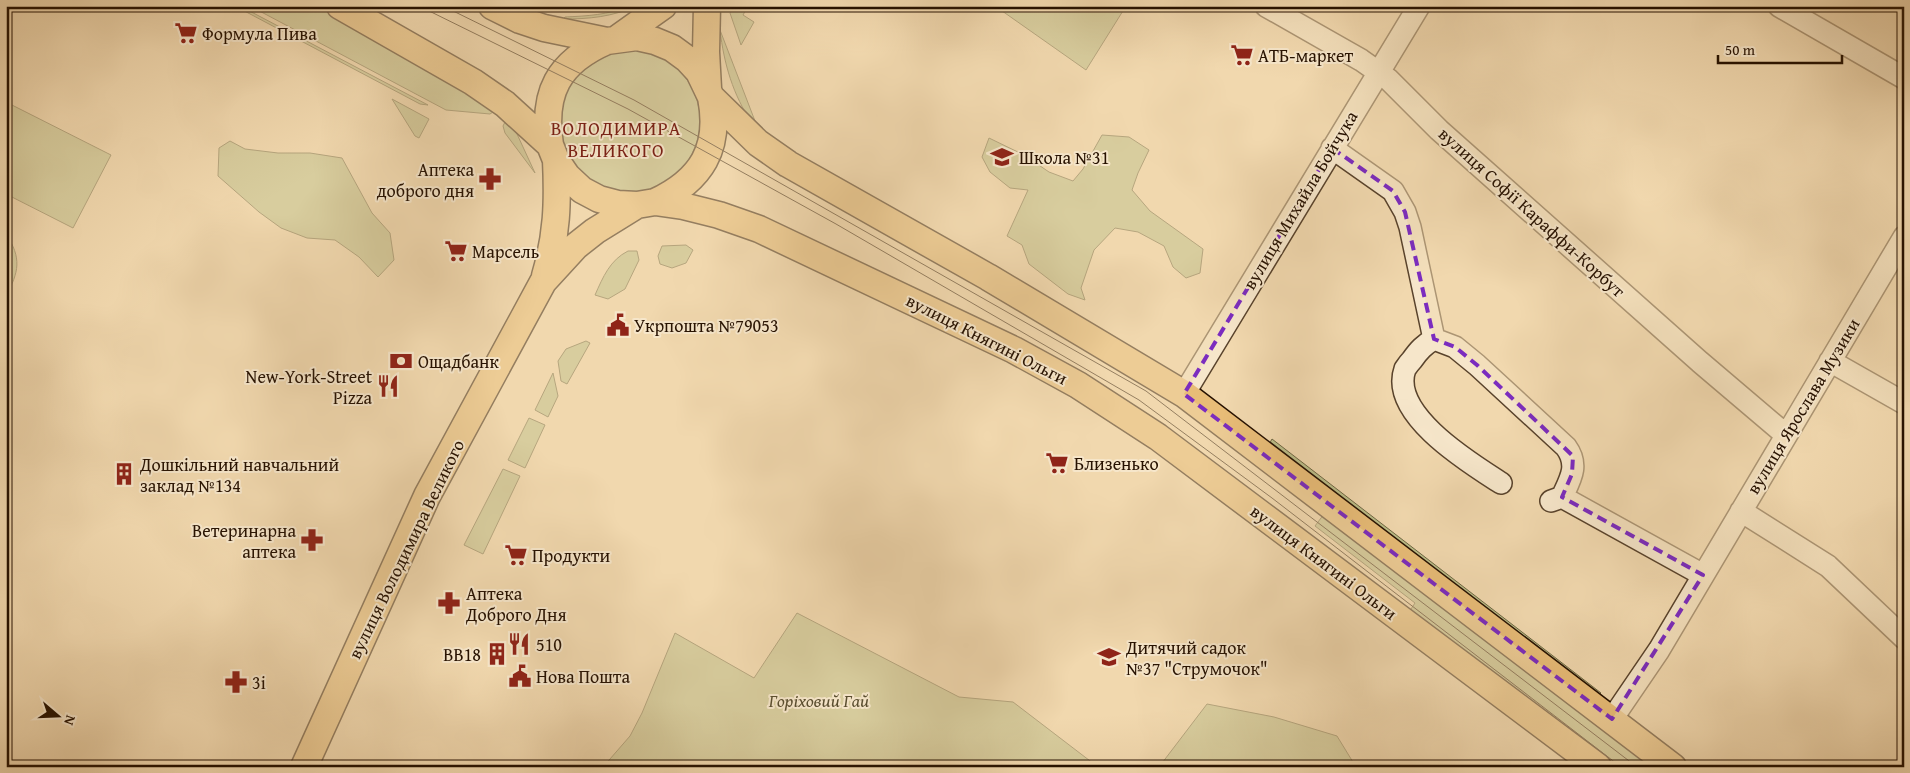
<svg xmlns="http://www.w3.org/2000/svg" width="1910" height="773" font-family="'Gentium Book Plus',serif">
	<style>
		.green { fill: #bbbe89; stroke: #706844 }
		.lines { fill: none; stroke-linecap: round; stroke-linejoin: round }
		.minor-casing { stroke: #59432c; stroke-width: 24 }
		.major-casing { stroke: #261100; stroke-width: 29 }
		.minor { stroke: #f6e6ca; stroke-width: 21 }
		.major { stroke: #e8bc77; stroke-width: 26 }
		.tram { stroke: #261100; stroke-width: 1 }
		.marked { fill: none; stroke: #7b2cbf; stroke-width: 4; stroke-dasharray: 10 6; stroke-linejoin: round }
		.labels { text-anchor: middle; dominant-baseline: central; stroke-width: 4; stroke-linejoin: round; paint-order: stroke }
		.poi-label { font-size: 18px; fill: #261100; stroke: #f6e6ca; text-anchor: start }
		.street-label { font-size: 18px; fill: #261100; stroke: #f6e6ca }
		.park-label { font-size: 18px; font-style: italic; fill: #5a4e30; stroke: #f6e6ca }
		.neighbourhood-label { font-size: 19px; letter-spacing: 1px; fill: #7a1f14; stroke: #f6e6ca }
	</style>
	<rect width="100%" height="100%" fill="#f1d8ae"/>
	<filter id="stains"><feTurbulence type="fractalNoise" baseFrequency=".004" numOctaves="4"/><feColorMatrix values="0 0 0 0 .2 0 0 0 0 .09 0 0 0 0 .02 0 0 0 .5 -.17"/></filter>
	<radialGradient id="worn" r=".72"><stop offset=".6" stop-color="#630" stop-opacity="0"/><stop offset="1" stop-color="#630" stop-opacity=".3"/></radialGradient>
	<path class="green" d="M235,6H240L428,105L420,104Z
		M250,6H317L460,87L494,108L493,112L490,114L446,110Z
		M628,6H636C612,17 589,19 563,19L565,17C586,16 609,15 628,6Z
		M734,6H748L743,15L754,22L741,45L730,13Z
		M995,6H1126L1086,70Z
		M720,30L755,121L752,123C733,95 724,64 720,30Z
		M556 121a72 72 0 1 1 144 0a72 72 0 1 1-144 0Z
		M392,99L429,119L419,138L415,136Z
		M6,102L111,155L73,228L6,194Z
		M505,122L517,134L535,173L505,133L503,126Z
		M1102,135L1129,137L1149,150L1138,173L1132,190L1150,211L1203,249L1200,273L1186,278L1173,267L1164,246L1138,232L1115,228L1094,250L1081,288L1085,300L1068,294L1029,264L1022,245L1007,236L1028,190L1010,188L990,172L982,157L989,138L1024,155L1049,172L1073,181L1083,169Z
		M230,141L245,149L278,153H310L342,158L372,213L390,233L394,260L378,277L359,257L335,240L307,238L281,228L259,212L218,176L219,148Z
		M6,234C22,258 19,272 6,296Z
		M686,245L693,250L686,263L672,268L660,264L658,256L662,246Z
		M628,251H637L639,260L625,289L608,299L595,295C603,277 610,260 628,251Z
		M586,341L590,343L567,384L561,381L558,361L566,349Z
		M553,373L558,396L548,417L535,410Z
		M529,418L545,425L525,468L508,460Z
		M1272,439L1601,693L1596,697L1268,446Z
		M503,469L520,476L483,554L464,545Z
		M1324,514L1656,767H1609L1407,615L1415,603L1315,526Z
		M797,613L959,697L1013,702L1098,767H603L630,736L642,713L675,633L754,678Z
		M1207,704L1274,717L1337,736L1356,767H1159Z"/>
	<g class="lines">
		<defs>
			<path id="minor" d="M1266,6L1361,60L1388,79L1439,130L1700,362L1786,435
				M1779,6L1904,78
				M1332,148L1393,191L1405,212L1410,227L1434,339C1424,345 1419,350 1412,360C1410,362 1407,366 1405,369C1389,414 1470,463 1501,483
				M1434,339L1455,347L1477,365L1566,447C1579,465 1571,478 1562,497L1551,501
				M1830,361L1904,403
				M1184,394L1419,6
				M1562,497L1703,575
				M1741,511L1828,566L1904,638
				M1612,719L1659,650L1904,237"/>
			<path id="major" d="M340,6L473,82L505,104L550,145L556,160L567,176L582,190L599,199L618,204L637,205L655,202L683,206L719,215L759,229L1014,350L1078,385L1158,437L1598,767
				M492,6L520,20L544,28L607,41L637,37L655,41L672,48L687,59L699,72L711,97L758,143L788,164L988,277L1184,394L1673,767
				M707,6L706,52L708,88
				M618,38L663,6
				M550,145C542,93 558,62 607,41
				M655,202C702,180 721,148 711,97
				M545,276C557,235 558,203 556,160
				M304,767L427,496L543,282L576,246L595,231L637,205"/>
		</defs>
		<use href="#minor" class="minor-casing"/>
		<use href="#major" class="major-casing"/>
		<use href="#minor" class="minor"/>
		<use href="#major" class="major"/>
		<path class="tram" d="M419,6L628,109L836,224L1139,400L1272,498L1621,767
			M443,6L634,100L1146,391L1637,767"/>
	</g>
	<path d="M0 0H1910V773H0ZM1332,148L1393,191L1405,212L1434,339L1455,347L1477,365L1573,456L1572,474L1562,497L1703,575L1612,719L1184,394Z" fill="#f1d8ae" fill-opacity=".55" fill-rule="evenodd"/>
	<path class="marked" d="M1332,148L1393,191L1405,212L1434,339L1455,347L1477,365L1573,456L1572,474L1562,497L1703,575L1612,719L1184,394Z"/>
	<defs>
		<symbol id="supermarket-bare" viewBox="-9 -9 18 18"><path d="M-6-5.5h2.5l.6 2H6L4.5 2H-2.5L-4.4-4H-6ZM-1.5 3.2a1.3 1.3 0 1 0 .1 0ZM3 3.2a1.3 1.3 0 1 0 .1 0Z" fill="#8f2418" stroke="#f6e6ca" stroke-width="2.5" paint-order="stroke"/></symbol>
		<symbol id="school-bare" viewBox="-9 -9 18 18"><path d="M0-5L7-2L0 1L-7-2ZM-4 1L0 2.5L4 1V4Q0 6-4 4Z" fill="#8f2418" stroke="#f6e6ca" stroke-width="2.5" paint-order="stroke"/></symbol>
		<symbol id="pharmacy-bare" viewBox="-9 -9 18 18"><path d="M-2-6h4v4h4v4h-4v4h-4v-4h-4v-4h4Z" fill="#8f2418" stroke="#f6e6ca" stroke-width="2.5" paint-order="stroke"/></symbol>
		<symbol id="civic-bare" viewBox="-9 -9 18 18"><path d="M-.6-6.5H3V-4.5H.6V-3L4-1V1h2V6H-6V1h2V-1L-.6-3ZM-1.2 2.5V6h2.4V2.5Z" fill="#8f2418" stroke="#f6e6ca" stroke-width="2.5" paint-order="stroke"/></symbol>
		<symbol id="bank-bare" viewBox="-9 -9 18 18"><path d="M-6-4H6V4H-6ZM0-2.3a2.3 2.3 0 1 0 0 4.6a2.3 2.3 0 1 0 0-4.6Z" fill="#8f2418" stroke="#f6e6ca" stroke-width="2.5" paint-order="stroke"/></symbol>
		<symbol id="restaurant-bare" viewBox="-9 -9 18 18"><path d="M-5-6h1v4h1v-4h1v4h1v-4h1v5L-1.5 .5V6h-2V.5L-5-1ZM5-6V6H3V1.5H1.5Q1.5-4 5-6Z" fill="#8f2418" stroke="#f6e6ca" stroke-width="2.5" paint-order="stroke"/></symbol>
		<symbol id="building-bare" viewBox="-9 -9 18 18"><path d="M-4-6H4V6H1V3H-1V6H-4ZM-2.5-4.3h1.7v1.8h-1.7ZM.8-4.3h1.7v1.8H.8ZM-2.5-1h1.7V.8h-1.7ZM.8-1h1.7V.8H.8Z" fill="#8f2418" stroke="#f6e6ca" stroke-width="2.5" paint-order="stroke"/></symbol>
	</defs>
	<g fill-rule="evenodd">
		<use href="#supermarket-bare" x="170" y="17" width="32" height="32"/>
		<use href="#supermarket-bare" x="1226" y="39" width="32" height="32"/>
		<use href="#school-bare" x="986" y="141" width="32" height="32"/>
		<use href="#pharmacy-bare" x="474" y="163" width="32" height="32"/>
		<use href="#supermarket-bare" x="440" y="235" width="32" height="32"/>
		<use href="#civic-bare" x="602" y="309" width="32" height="32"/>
		<use href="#bank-bare" x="385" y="345" width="32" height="32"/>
		<use href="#restaurant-bare" x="372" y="370" width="32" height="32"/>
		<use href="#supermarket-bare" x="1041" y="447" width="32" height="32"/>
		<use href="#building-bare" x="108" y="458" width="32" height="32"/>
		<use href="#pharmacy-bare" x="296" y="524" width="32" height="32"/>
		<use href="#supermarket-bare" x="500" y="539" width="32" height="32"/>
		<use href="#pharmacy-bare" x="433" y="587" width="32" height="32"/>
		<use href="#restaurant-bare" x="503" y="628" width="32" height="32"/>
		<use href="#building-bare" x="481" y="638" width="32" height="32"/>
		<use href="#school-bare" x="1093" y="641" width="32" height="32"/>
		<use href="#civic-bare" x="504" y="660" width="32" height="32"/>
		<use href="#pharmacy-bare" x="220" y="666" width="32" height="32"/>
	</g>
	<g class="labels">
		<g class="poi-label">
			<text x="202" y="33">Формула Пива</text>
			<text x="1258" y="55">АТБ-маркет</text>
			<text x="1019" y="157">Школа №31</text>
			<text x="474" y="169" text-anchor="end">Аптека<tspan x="474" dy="21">доброго дня</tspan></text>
			<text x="472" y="251">Марсель</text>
			<text x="634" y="325">Укрпошта №79053</text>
			<text x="418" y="361">Ощадбанк</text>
			<text x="372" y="376" text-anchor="end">New-York-Street<tspan x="372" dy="21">Pizza</tspan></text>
			<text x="1074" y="463">Близенько</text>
			<text x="140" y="464">Дошкільний навчальний<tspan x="140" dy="21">заклад №134</tspan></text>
			<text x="296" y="530" text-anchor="end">Ветеринарна<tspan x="296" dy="21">аптека</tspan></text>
			<text x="532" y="555">Продукти</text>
			<text x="466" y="593">Аптека<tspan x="466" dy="21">Доброго Дня</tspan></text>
			<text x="536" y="644">510</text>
			<text x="1126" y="647">Дитячий садок<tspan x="1126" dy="21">№37 "Струмочок"</tspan></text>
			<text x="481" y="654" text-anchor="end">BB18</text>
			<text x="536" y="676">Нова Пошта</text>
			<text x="252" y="682">3і</text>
		</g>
		<g class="street-label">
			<text transform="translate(1300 200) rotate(-59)">вулиця Михайла Бойчука</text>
			<text transform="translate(1532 212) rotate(42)">вулиця Софії Караффи-Корбут</text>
			<text transform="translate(987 339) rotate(27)">вулиця Княгині Ольги</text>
			<text transform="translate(1803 406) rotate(-59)">вулиця Ярослава Музики</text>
			<text transform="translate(406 549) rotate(-64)">вулиця Володимира Великого</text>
			<text transform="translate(1324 562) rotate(37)">вулиця Княгині Ольги</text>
		</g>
		<g class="park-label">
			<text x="819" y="700">Горіховий Гай</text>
		</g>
		<g class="neighbourhood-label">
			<text x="616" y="128">ВОЛОДИМИРА<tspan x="616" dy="22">ВЕЛИКОГО</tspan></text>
		</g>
	</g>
	<rect width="1910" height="773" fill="none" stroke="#f1d8ae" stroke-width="25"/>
	<rect x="8" y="8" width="1895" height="758" fill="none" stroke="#261100" stroke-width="2.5"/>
	<rect x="12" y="12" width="1885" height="748" fill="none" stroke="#261100"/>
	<g transform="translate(58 716) rotate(109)" stroke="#f6e6ca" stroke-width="4" paint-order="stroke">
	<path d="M0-4L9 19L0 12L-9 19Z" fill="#261100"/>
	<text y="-8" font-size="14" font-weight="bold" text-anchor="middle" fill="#261100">N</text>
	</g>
	<path d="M1718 55v8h124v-8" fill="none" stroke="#261100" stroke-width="2.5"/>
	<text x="1725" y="55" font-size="15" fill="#261100" stroke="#f6e6ca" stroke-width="4" paint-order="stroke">50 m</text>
	<rect width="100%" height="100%" filter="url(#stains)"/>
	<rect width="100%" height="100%" fill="url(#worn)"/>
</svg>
